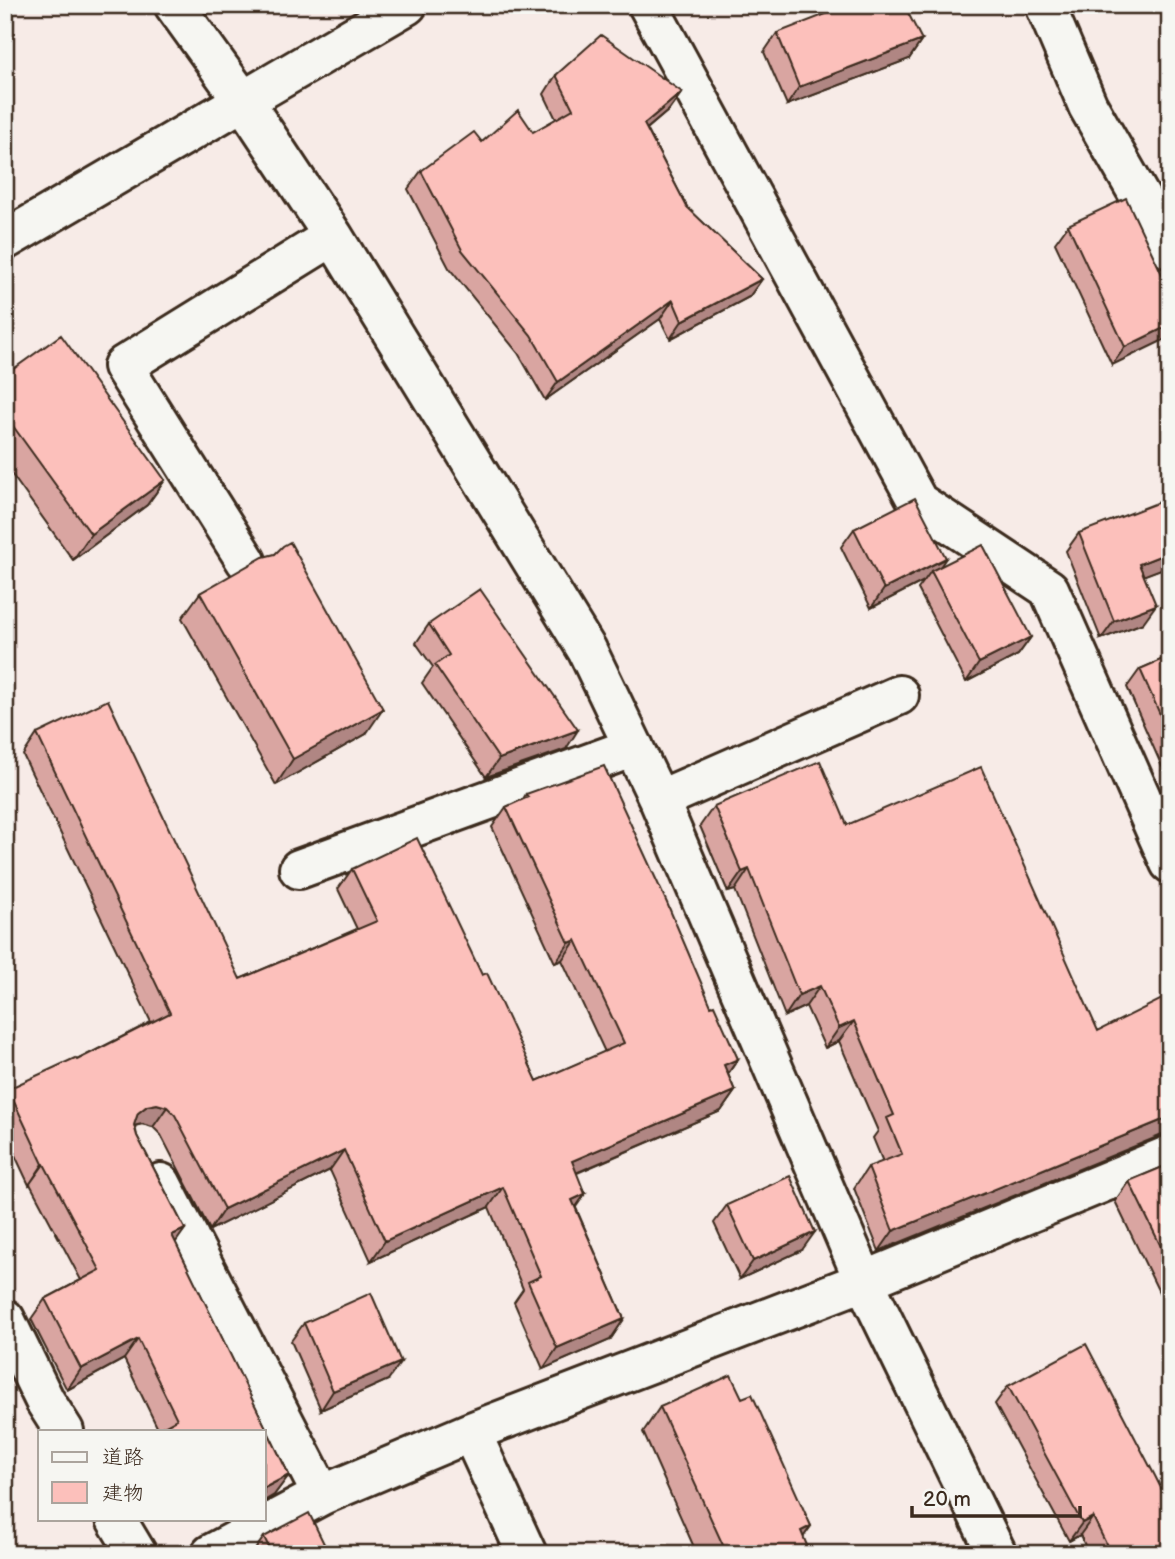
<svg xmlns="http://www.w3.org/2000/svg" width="1175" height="1559" font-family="'Balsamiq Sans','Klee One',sans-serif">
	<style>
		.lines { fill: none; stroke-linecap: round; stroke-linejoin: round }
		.street-casing { stroke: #3b2a1e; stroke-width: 44 }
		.street { stroke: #f6f6f2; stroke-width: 38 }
		.wall { fill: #d9a5a1; stroke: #3b2a1e; stroke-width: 2 }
		.shaded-wall { fill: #b08683; stroke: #3b2a1e; stroke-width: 2 }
		.building { fill: #fcc0bb; stroke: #3b2a1e; stroke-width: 2 }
	</style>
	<rect width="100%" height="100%" fill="#f7ebe7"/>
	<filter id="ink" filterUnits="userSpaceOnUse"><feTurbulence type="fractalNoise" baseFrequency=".0143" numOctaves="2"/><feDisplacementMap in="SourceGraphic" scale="14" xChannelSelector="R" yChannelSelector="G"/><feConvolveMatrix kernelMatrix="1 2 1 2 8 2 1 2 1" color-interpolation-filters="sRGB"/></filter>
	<g filter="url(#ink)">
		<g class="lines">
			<defs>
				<path id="street" d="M174,5L244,102L333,236L587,650L659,800L864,1281L997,1554
					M648,5L918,502L1049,589L1170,863
					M1045,5L1088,106L1170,249
					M5,240L407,5
					M246,561L123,366L333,236
					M659,800L899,695
					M299,869L634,747
					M161,1183L322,1495
					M5,1319L45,1401L64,1431
					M471,1432L527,1554
					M116,1519L137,1554
					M211,1554L322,1495L471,1432L864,1281L1170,1155"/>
			</defs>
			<use href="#street" class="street-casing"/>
			<use href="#street" class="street"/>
		</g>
		<path class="wall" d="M777,33L922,40L909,59L787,105L764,52Z
			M556,75L682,92L669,110L647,129L687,207L762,279L749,297L670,339L660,319L545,400L518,353L449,268L408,189L421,171L482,142L533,132L556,119L544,94Z
			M1068,225L1170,291L1112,365L1055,243Z
			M5,375L165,480L147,505L73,560L5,465Z
			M1170,519V564L1169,566L1144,575L1143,623L1101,639L1066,551L1079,533Z
			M854,529L941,566L1031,637L1018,655L966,682L918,589L924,581L871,608L841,547Z
			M275,554L366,734L276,785L182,618L200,593Z
			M429,624L566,749L486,777L422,683L433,667L416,643Z
			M1170,656V766L1163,769L1127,687L1140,669Z
			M37,734L240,979L357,929L338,889L352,869L482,975L537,1081L605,1052L562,960L555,963L492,827L506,807L523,799L526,794L711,1006L738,1059L728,1074L735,1091L721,1111L577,1173L576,1208L624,1319L610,1340L543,1369L514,1302L523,1289L489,1207L371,1261L330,1170L210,1230L161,1135L153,1127L142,1124L135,1126L137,1136L185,1229L175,1242L289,1475L274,1495L264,1501V1431H159L124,1359L67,1390L31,1319L45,1299L81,1280L30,1184L29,1185L5,1134V1093L8,1089L77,1060L151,1022L23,755Z
			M714,806L847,825L1098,1031L1162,1135L879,1251L854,1188L868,1167L883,1162L873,1138L878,1131L839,1041L825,1048L806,1006L785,1016L735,890L728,892L700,826Z
			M1170,1164V1315L1115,1201L1129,1181Z
			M727,1205L802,1250L740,1279L714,1223Z
			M304,1323L388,1380L321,1410L291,1341Z
			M1008,1386L1170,1554H1089L1080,1535L1069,1541L995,1404Z
			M742,1398L811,1526L803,1537L804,1554H697L643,1432L660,1407Z
			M264,1537L329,1554H252Z"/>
		<path class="shaded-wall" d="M922,40L909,59L787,105L799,87Z
			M682,92L669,110L631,142L644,124Z
			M762,279L749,297L670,339L682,321Z
			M673,300L660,319L545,400L558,382Z
			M1170,325V337L1112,365L1125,347Z
			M165,480L147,505L73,560L91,534Z
			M1170,552V564L1169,566L1127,582L1139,564Z
			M946,558L934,576L931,571L924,581L871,608L884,589Z
			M1156,605L1143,623L1101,639L1114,621Z
			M1031,637L1018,655L966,682L979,663Z
			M383,709L366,734L276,785L293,759Z
			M578,730L566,749L486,777L499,759Z
			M1170,759V766L1163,769Z
			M749,869L735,890L728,892L742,872Z
			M576,940L562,960L555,963L569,943Z
			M820,986L806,1006L785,1016L799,995Z
			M854,1021L839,1041L825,1048L839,1028Z
			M738,1059L724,1079V1065Z
			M735,1091L721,1111L557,1181L572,1161Z
			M157,1104L167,1107L153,1127L142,1124L133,1126L138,1113L147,1106Z
			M1170,1117V1134L1162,1135L879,1251L893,1231Z
			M344,1150L330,1170L210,1230L224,1209Z
			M43,1164H44L29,1185Z
			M503,1187L489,1207L371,1261L385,1241Z
			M585,1194L571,1214L572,1200Z
			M185,1229L171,1249L172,1235Z
			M815,1232L802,1250L740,1279L753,1261Z
			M624,1319L610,1340L543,1369L557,1348Z
			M138,1339L124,1359L67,1390L81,1369Z
			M401,1362L388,1380L321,1410L333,1391Z
			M289,1475L274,1495L264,1501V1488Z
			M1093,1517L1080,1535L1069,1541L1082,1523Z
			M811,1526L793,1552L801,1531Z
			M808,1548L804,1554H796Z"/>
		<path class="building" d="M849,5H904L922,40L799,87L777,33Z
			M601,35L682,92L644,124L687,207L762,279L682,321L673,300L558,382L531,335L462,250L421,171L474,132L482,142L518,110L533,132L573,109L556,75Z
			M1126,198L1170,291V325L1125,347L1068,225Z
			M61,335L165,480L91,534L5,415V375Z
			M915,498L946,558L884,589L854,529Z
			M1162,501L1170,519V552L1139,564L1156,605L1114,621L1079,533Z
			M290,542L383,709L293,759L200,593L263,557L275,554L283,546Z
			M983,545L1031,637L979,663L931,571Z
			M480,589L578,730L499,759L435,665L449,655L429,624Z
			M1170,656V737L1140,669Z
			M108,700L240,979L377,921L352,869L417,838L482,975L487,973L537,1081L624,1043L576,940L569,943L506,807L528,797L526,794L604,766L667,903L711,1006L714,1005L738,1059L724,1065L735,1091L572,1161L585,1194L572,1200L624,1319L557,1348L528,1282L541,1276L503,1187L385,1241L344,1150L224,1209L175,1115L167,1107L157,1104L147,1106L138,1113L134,1125L137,1136L185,1229L172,1235L289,1475L264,1488V1431H164L162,1427L177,1419L138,1339L81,1369L45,1299L100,1270L44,1164H43L8,1089L75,1058L77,1060L170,1013L37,734Z
			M820,761L847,825L981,767L1098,1031L1170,995V1117L893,1231L868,1167L902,1154L887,1118L894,1115L854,1021L839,1028L820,986L799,995L749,869L742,872L714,806Z
			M1170,1164V1265L1129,1181Z
			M790,1176L815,1232L753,1261L727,1205Z
			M371,1293L401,1362L333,1391L304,1323Z
			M1086,1344L1155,1476L1170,1506V1554H1111L1093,1517L1082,1523L1008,1386Z
			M731,1375L742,1398L752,1394L811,1526L801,1531L808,1548L796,1554H727L660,1407Z
			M309,1513L329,1554H272L264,1537Z
			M497,1547L500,1554H481Z"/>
	</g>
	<rect width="1175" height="1559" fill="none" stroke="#f6f6f2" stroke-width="28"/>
	<rect x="14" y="14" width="1147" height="1531" fill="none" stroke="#3b2a1e" stroke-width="2.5" filter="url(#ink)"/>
	<rect x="38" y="1430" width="228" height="91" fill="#f6f6f2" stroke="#aba49d" stroke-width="2"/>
	<rect x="52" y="1452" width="35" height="10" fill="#f6f6f2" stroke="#aba49d" stroke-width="2"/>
	<text x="102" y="1464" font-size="21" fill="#3b2a1e">道路</text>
	<rect x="52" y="1482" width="35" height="21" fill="#fcc0bb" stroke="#aba49d" stroke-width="2"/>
	<text x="102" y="1500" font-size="21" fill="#3b2a1e">建物</text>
	<path d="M912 1506v10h168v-10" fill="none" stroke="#3b2a1e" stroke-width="3.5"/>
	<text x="923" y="1506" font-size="21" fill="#3b2a1e" stroke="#f6f6f2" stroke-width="5" paint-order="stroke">20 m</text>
</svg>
